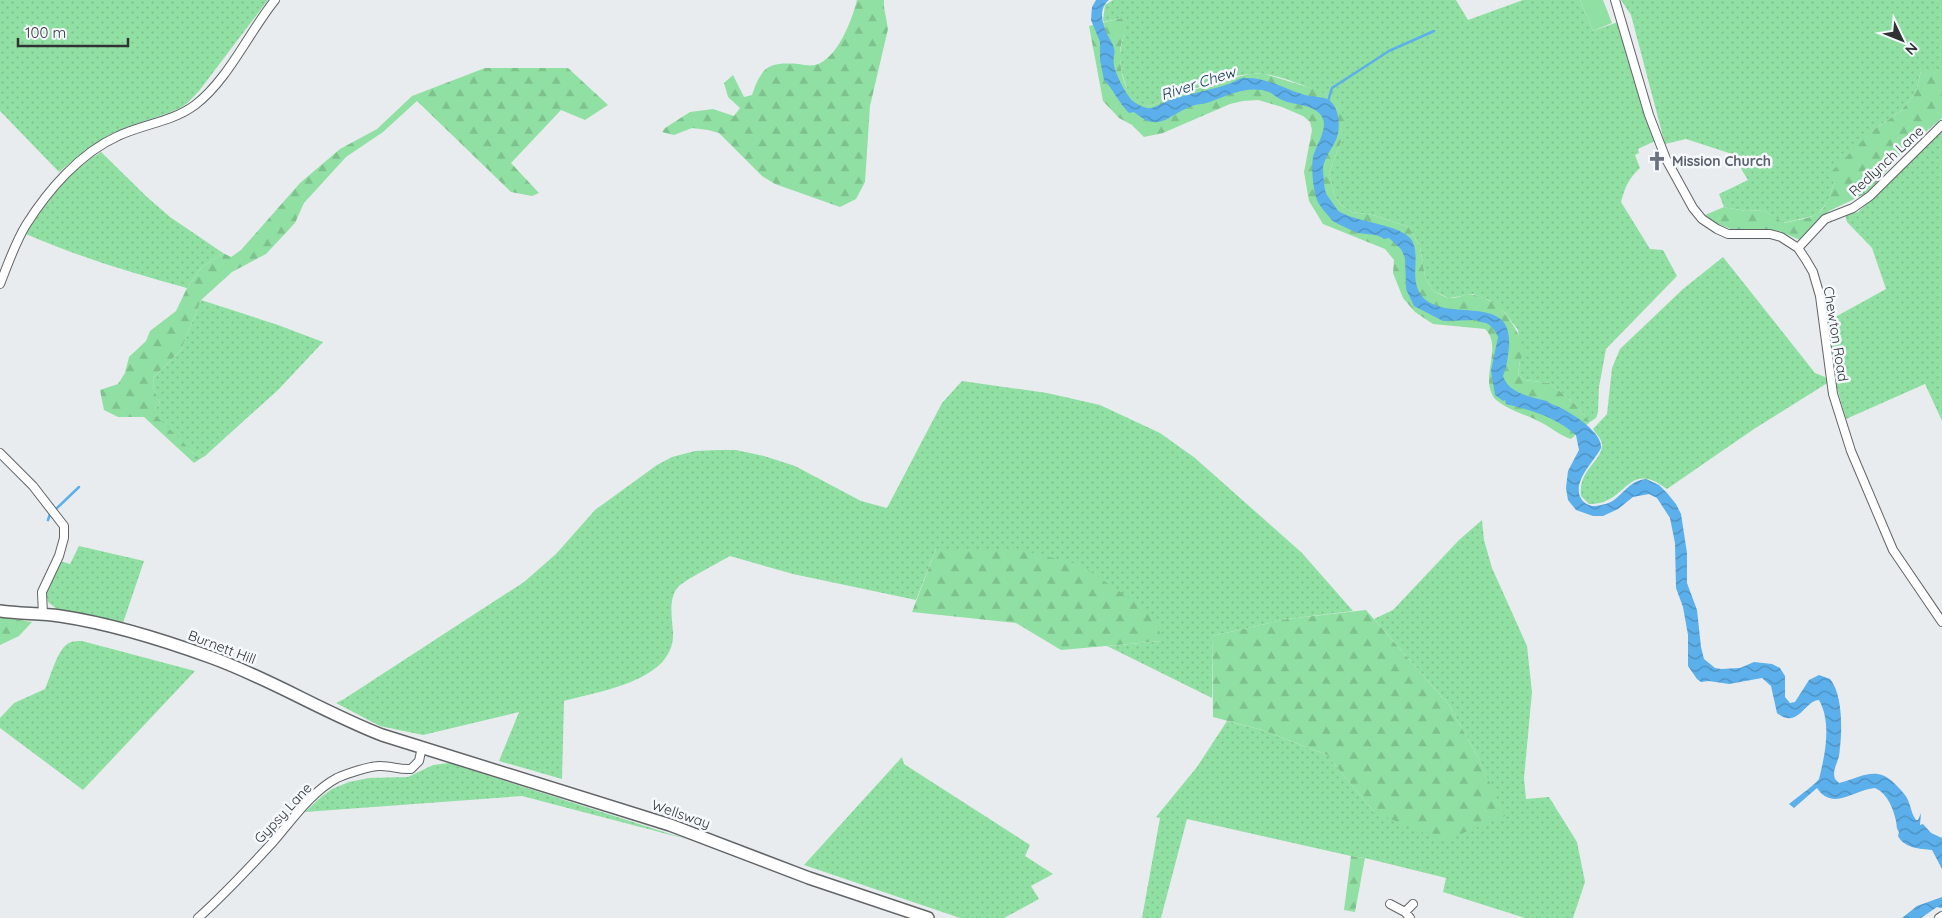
<svg xmlns="http://www.w3.org/2000/svg" width="1942" height="918" font-family="Quicksand,sans-serif">
	<style>
		.green { fill: url(#green-dots) }
		.forest { fill: url(#forest-firs) }
		.pitch { fill: #91e0a3 }
		.water { fill: url(#water-waves) }
		.lines { fill: none; stroke-linecap: round; stroke-linejoin: round }
		.stream { stroke: #5bafeb; stroke-width: 2.5 }
		.minor-casing { stroke: #616467; stroke-width: 10 }
		.secondary-casing { stroke: #616467; stroke-width: 14 }
		.minor { stroke: #fff; stroke-width: 8 }
		.secondary { stroke: #fff; stroke-width: 11 }
		.labels { text-anchor: middle; dominant-baseline: central; stroke-width: 5; stroke-linejoin: round; paint-order: stroke }
		.worship-label { font-size: 14px; font-weight: bold; fill: #5b616d; stroke: #f5f9fd; text-anchor: start }
		.street-label { font-size: 14px; fill: #303233; stroke: #f5f9fd }
		.water-label { font-size: 15px; font-style: italic; fill: #11354e; stroke: #f5f9fd }
	</style>
	<defs>
		<pattern id="green-dots" width="8" height="8" patternUnits="userSpaceOnUse" patternTransform="scale(1.25)"><rect width="8" height="8" fill="#91e0a3"/><path d="M2 2h.1M6 6h.1" fill="none" stroke="#7dc18d" stroke-width="1.8" stroke-linecap="round"/></pattern>
		<pattern id="forest-firs" width="22" height="20" patternUnits="userSpaceOnUse" patternTransform="scale(1.25)"><rect width="22" height="20" fill="#91e0a3"/><path d="M5 1l3.5 6h-7zM16 11l3.5 6h-7z" fill="#7dc18d"/></pattern>
		<pattern id="water-waves" width="16" height="10" patternUnits="userSpaceOnUse" patternTransform="scale(1.25)"><rect width="16" height="10" fill="#5bafeb"/><path d="M0 5q4-4 8 0t8 0" fill="none" stroke="#4c8fbf"/></pattern>
	</defs>
	<rect width="100%" height="100%" fill="#e8ecef"/>
	<path class="green" d="M0,0H268L199,91C193,97 187,105 178,109C156,119 131,123 109,135C91,145 75,159 59,172L0,111Z
		M1113,0H1456L1468,20L1523,0H1580L1593,31L1618,22L1655,141L1638,149L1639,153L1635,155L1640,168C1629,178 1625,187 1621,202L1650,249L1663,250L1677,276L1606,349L1599,387L1598,412L1596,418L1590,422L1576,405L1550,383L1524,380L1518,374L1520,360L1518,330L1505,313L1489,300L1473,294L1449,298L1433,291L1425,276L1420,247L1409,227L1373,215L1352,212L1341,205L1335,197L1329,173L1342,139L1335,99C1318,91 1281,75 1263,74C1230,71 1181,95 1150,106C1145,105 1139,104 1135,101C1126,94 1119,64 1120,53C1122,40 1127,31 1122,18L1104,22L1103,20L1105,5Z
		M1621,0H1942V71H1921L1916,92L1901,111L1873,130L1834,182L1828,202L1817,215L1783,223L1763,210L1746,211L1724,207L1719,194L1748,180L1732,154L1686,139L1665,144L1631,15Z
		M1942,131V421L1925,384L1846,419L1837,388L1828,321L1886,289L1872,248L1847,222L1845,215L1858,212Z
		M101,152L147,197L170,217L223,253L201,268L187,288C132,273 79,257 26,234C46,203 69,171 101,152Z
		M1723,257L1815,373L1825,377L1829,382L1754,429L1667,489C1626,458 1628,505 1589,504L1581,496C1578,470 1601,462 1602,446C1603,440 1596,434 1593,429L1607,414L1612,368L1620,349L1683,289Z
		M201,300L278,325L323,342L279,389L205,456L200,459L152,413L160,403L154,390L153,378L181,350Z
		M962,381L1047,393L1100,405L1160,433L1195,458L1302,553L1353,611L1287,619L1212,636V698L1107,646L1162,641L936,549L916,600L793,574L730,556C720,562 683,581 678,587C668,599 672,617 673,632C676,681 599,691 564,701L562,779L499,761L519,712L423,735L380,726L336,703L344,699L524,582L556,554L595,510L657,465L672,457L695,451L718,450H736L764,456L795,466L861,501L887,508L942,403Z
		M1482,520L1484,540L1492,568L1527,646L1532,692L1524,778L1526,799L1549,797L1577,842L1585,882L1573,918H1525L1443,892L1446,878L1365,858L1351,856L1187,819L1161,918H1142L1160,818L1156,817L1197,767L1227,721L1262,730L1327,755L1374,812L1504,816L1478,757L1449,705L1374,619L1393,610L1459,540Z
		M79,546L144,561L122,626L58,610L48,602L46,592L60,561L70,564Z
		M82,641L195,671L83,790L0,728V718L14,703L45,689C50,678 57,652 66,645C70,641 76,641 82,641Z
		M902,757L904,764L1030,845L1025,856L1053,874L1031,886L1039,899L1004,918H960L804,865Z
		M449,763L686,839L522,796L305,812L321,797L332,789L349,782L369,778L408,777L433,765Z"/>
	<path class="forest" d="M857,0H884V7L888,29L870,106L865,182L856,199L840,207L775,184L762,176L719,133L708,130L692,128L674,135L662,132L665,128L690,112L713,109L734,116L740,108L728,97L724,83L733,75L744,97L752,95C762,66 768,62 799,64C804,65 810,66 815,65C837,60 852,20 857,0Z
		M1122,18C1129,34 1119,41 1120,56C1121,78 1127,102 1150,106L1216,82L1250,74H1265L1317,90L1335,99L1345,119L1342,139L1329,173L1335,197L1341,205L1352,212L1373,215L1409,227L1420,247L1425,276L1433,291C1438,293 1445,298 1451,298C1459,298 1467,293 1474,295C1503,301 1516,326 1525,351L1520,360L1518,374L1524,380L1550,383L1576,405L1590,422L1571,439C1561,436 1553,429 1544,424C1528,415 1509,411 1495,399C1493,397 1491,392 1490,389C1485,370 1501,344 1485,329L1433,324L1415,312L1403,298L1393,273L1394,260L1385,249L1323,224L1309,201L1304,172L1312,130L1310,122L1303,116L1282,107L1258,100L1243,101L1230,104L1163,133L1144,137L1132,125L1119,118L1103,101L1089,26Z
		M485,68H568L608,105L585,120L561,110L511,163L539,193L532,196L511,192L417,101L383,132L346,157L304,203L295,223L266,254L232,272L201,300L181,350L153,378L154,390L160,403L153,413L200,459L194,463L144,417H118L104,410L100,390L118,384L125,373L129,357L146,341L150,331L176,311L187,288L201,268L223,253L231,257L241,250L300,183L340,149L377,129L412,96Z
		M1921,71H1942V118L1901,153L1869,192L1829,211L1800,240L1779,231L1763,229H1731L1717,224L1705,215L1724,207L1746,211L1763,210L1784,223C1818,215 1824,219 1834,182L1829,174L1873,130L1901,111L1916,92Z
		M936,549L1025,551L1081,565L1155,616L1162,641L1061,650L1016,623L912,612Z
		M1366,610L1449,705L1478,757L1505,816L1443,841L1374,812L1327,755L1262,730L1213,717L1212,636L1287,619Z
		M0,617L32,622L19,636L0,645Z
		M1351,856L1365,858L1355,912L1344,910Z"/>
	<path class="pitch" d="M1580,0H1603L1612,23L1593,31Z"/>
	<path class="water" d="M1096,0H1109C1096,10 1104,30 1111,41C1118,54 1112,54 1114,66C1116,75 1127,97 1134,102C1138,105 1146,109 1152,108C1160,105 1167,100 1176,98C1192,93 1216,89 1231,83C1236,81 1239,78 1244,78C1266,77 1282,88 1302,94C1310,97 1320,96 1327,99C1340,105 1341,129 1336,140C1332,148 1325,157 1323,167C1323,171 1324,189 1326,193C1327,196 1330,199 1332,202C1335,206 1338,212 1342,213C1359,222 1400,225 1411,239C1420,252 1412,272 1417,287C1432,331 1514,286 1509,346C1508,356 1507,367 1503,376C1508,393 1531,397 1547,401C1551,405 1556,405 1561,408C1573,414 1603,433 1601,448C1594,462 1570,483 1582,500C1584,503 1588,505 1592,506C1599,506 1608,504 1614,500C1626,491 1630,481 1646,479L1659,485L1667,493L1676,504L1681,514L1687,553V583L1697,610L1701,647L1704,659L1715,668L1721,669L1740,668L1754,662L1772,664L1780,668L1785,676V697L1790,703L1795,702L1809,680L1819,675L1830,679C1844,696 1842,736 1839,756C1837,764 1832,771 1835,779L1839,783C1860,778 1876,765 1894,783C1899,788 1904,793 1907,798C1911,806 1911,813 1916,820H1918L1921,813L1920,825L1923,824L1931,833L1942,838V869L1932,850C1920,849 1904,848 1898,836L1899,832C1896,828 1897,826 1896,821C1893,808 1888,794 1875,788C1855,789 1833,812 1817,788L1794,808L1789,804C1795,799 1816,784 1819,779C1825,755 1832,723 1819,700C1805,700 1798,730 1777,713L1771,686L1762,678L1729,684L1709,681L1701,682L1697,679L1688,666V635L1683,607L1676,588L1675,543L1670,518L1657,498L1649,494L1633,497L1618,509L1603,516H1593L1576,510L1568,500L1566,488L1568,471L1579,450L1576,435C1556,417 1531,410 1506,404L1505,400L1503,401L1495,395L1491,371L1498,337C1494,328 1489,322 1479,322L1477,320L1443,321L1414,306L1406,289L1405,258L1401,249L1389,238L1384,239C1376,233 1368,235 1359,233C1355,232 1335,223 1332,220C1330,218 1319,205 1318,202C1313,192 1311,168 1313,157C1316,144 1331,126 1320,114C1311,104 1293,105 1282,100C1277,98 1273,94 1269,92C1248,85 1229,95 1210,102C1204,104 1197,104 1192,106C1167,115 1160,134 1134,112L1129,113C1119,103 1113,89 1104,80L1100,60V42L1091,20L1092,7Z
		M1942,897V908L1937,907L1921,918H1902L1917,906Z"/>
	<g class="lines">
		<path class="stream" d="M1328,101L1332,88L1389,51L1434,31
			M55,510L79,487
			M48,520L50,514"/>
		<defs>
			<path id="minor" d="M1615,0L1649,115L1666,159L1693,208L1702,219L1717,229L1728,234H1770L1781,237L1798,248L1806,260L1813,272L1820,296L1833,394L1851,451L1893,550L1942,622
				M1798,248L1825,219L1853,208L1870,196L1942,125
				M0,284C8,264 15,243 26,225C48,190 80,153 118,136C143,124 172,122 195,105C228,80 249,32 275,0
				M0,453L33,486L64,526V538L59,556L42,592L43,615
				M1390,904L1405,912L1410,918
				M1405,912L1413,904
				M198,918C225,894 249,868 273,842C292,820 311,792 337,778C346,774 372,765 381,766C392,766 400,770 411,769L419,761L422,747
				M1939,918L1942,916"/>
			<path id="secondary" d="M0,611C20,614 40,613 60,616C107,623 166,641 210,657C269,678 323,712 382,735L670,825L809,878L928,918"/>
		</defs>
		<use href="#minor" class="minor-casing"/>
		<use href="#secondary" class="secondary-casing"/>
		<use href="#minor" class="minor"/>
		<use href="#secondary" class="secondary"/>
	</g>
	<defs>
		<symbol id="church-bare" viewBox="-9 -9 18 18"><path d="M-1.2-6h2.4v3.5h3.3v2.4h-3.3V6h-2.4V-.1h-3.3v-2.4h3.3Z" fill="#6b7280" stroke="#f5f9fd" stroke-width="2.5" paint-order="stroke"/></symbol>
	</defs>
	<g fill-rule="evenodd">
		<use href="#church-bare" x="1643" y="147" width="28" height="28"/>
	</g>
	<g class="labels">
		<g class="worship-label">
			<text x="1672" y="161">Mission Church</text>
		</g>
		<g class="street-label">
			<text transform="translate(1886 161) rotate(-43)">Redlynch Lane</text>
			<text transform="translate(1836 334) rotate(81)">Chewton Road</text>
			<text transform="translate(222 647) rotate(21)">Burnett Hill</text>
			<text transform="translate(283 813) rotate(-47)">Gypsy Lane</text>
			<text transform="translate(681 814) rotate(19)">Wellsway</text>
		</g>
		<g class="water-label">
			<text transform="translate(1198 83) rotate(-18)">River Chew</text>
		</g>
	</g>
	<g transform="translate(1902 40) rotate(133)" stroke="#f5f9fd" stroke-width="4" paint-order="stroke">
	<path d="M0-4L9 19L0 12L-9 19Z" fill="#303233"/>
	<text y="-8" font-size="14" font-weight="bold" text-anchor="middle" fill="#303233">N</text>
	</g>
	<path d="M18 38v8h110v-8" fill="none" stroke="#303233" stroke-width="2.5"/>
	<text x="25" y="38" font-size="15" fill="#303233" stroke="#f5f9fd" stroke-width="4" paint-order="stroke">100 m</text>
</svg>
